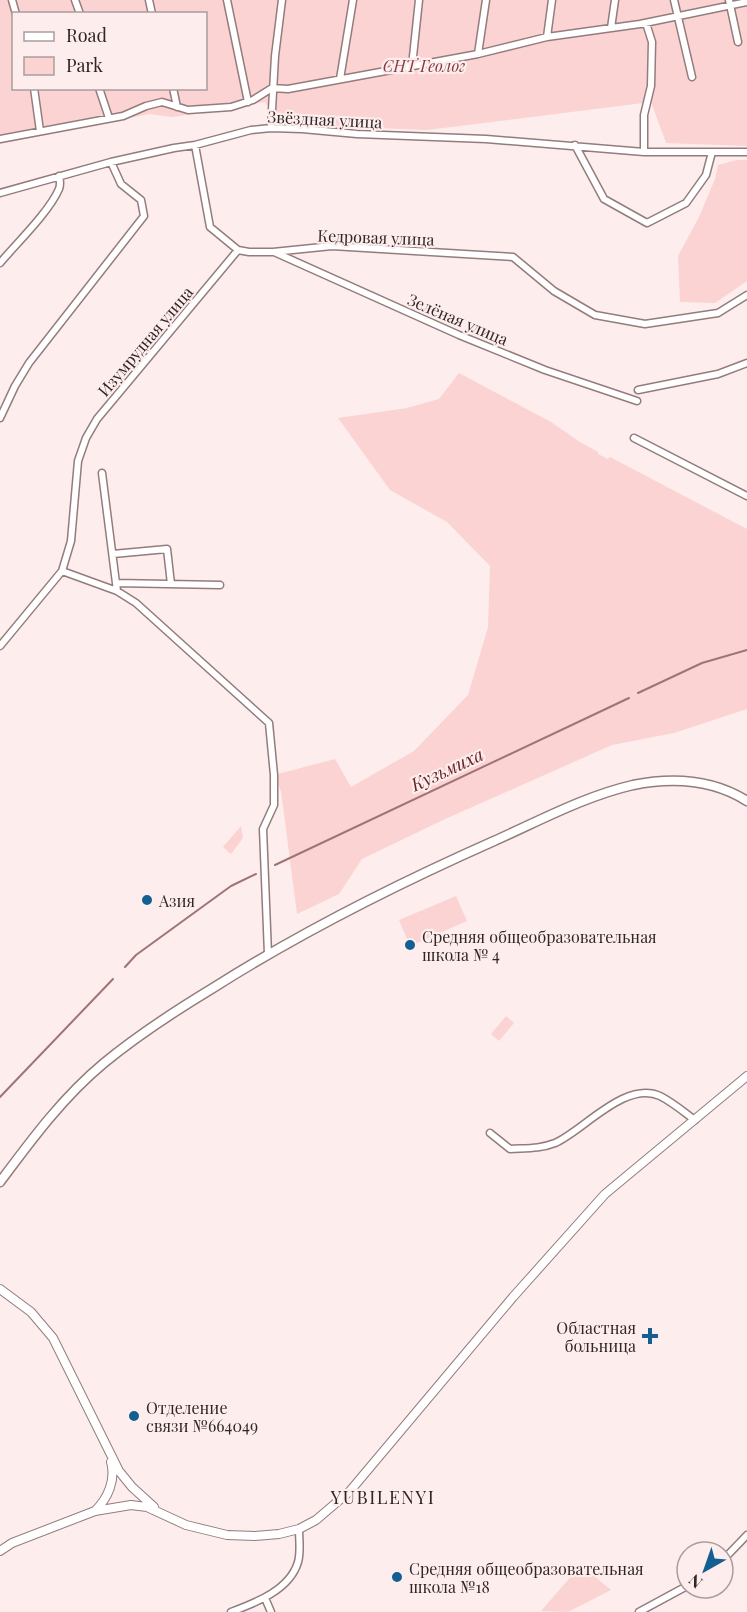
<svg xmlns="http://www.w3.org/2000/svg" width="747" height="1612" font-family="'Playfair Display',serif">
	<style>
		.green { fill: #fbd3d3; fill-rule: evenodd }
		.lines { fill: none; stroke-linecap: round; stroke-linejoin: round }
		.stream { stroke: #a07374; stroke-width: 2 }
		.minor-casing { stroke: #947c7c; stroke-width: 9 }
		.tertiary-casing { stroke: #947c7c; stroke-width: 10 }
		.secondary-casing { stroke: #947c7c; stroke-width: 11 }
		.minor { stroke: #fff; stroke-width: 6 }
		.tertiary { stroke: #fff; stroke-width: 8 }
		.secondary { stroke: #fff; stroke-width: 8 }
		.poi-dot { fill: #135f92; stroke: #fdedec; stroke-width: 2 }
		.labels { text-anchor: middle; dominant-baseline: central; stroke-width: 4.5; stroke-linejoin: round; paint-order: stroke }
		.park-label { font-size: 16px; font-style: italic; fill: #873b40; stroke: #fdedec }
		.street-label { font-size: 16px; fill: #2f2626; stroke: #fdedec }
		.poi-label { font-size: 16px; fill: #2f2626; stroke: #fdedec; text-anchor: start }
		.water-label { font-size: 18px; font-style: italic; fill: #6a2229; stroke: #fdedec }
		.neighbourhood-label { font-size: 18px; letter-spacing: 1.5px; fill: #2f2626; stroke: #fdedec }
	</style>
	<rect width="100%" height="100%" fill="#fdedec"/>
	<path class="green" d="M0,0H747V146L666,143L651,102L427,130L278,124L265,102L173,117L149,114L0,144ZM14,14H206V88H14Z
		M736,160H747V281L715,303L680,302L678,256L699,217L715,179L718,165Z
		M459,373L551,422L580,442L598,452V454L608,459L610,457L747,529V709L674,733L612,745L443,820L362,859L339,894L297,914L281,791L274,775L335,759L351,787L414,751L468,695L488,627L490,566L447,522L390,490L338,418L407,408L439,399Z
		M241,826L243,838L231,854L223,847Z
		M456,896L467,921L410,946L399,920Z
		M506,1016L514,1023L499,1041L491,1034Z
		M581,1565L611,1590L568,1612L541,1611Z"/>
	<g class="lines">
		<path class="stream" d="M638,693L702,663L747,650
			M275,865L629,698
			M125,967L136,955L231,886L256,874
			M0,1097L113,979"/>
		<defs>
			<path id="minor" d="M12,0L16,14
				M75,0L80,14
				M149,0L152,14
				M227,0L248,102
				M674,0L692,77
				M729,0L738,42
				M611,28L615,0
				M547,37L552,0
				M478,54L486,0
				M412,66L419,0
				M340,79L353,0
				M34,88L40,131
				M99,88L109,118
				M173,88L177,107
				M271,128L275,56L282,0
				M0,139L123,116L146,106L162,102L188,110L231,107L253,100L272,88L288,89L478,54L547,37L640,24L747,2
				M195,145L210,227L238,250L249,252H273L332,246L513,257L554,291L595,315L645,324L718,313L747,295
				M575,145L604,199L647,223L686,203L706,175L712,152
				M644,152V115L651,86L652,42L646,23
				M0,193L111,162
				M274,252L459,335L545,370L637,401
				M0,263C17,243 49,212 59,189C61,184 60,181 59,176
				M638,390L718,374L747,363
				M0,418L15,386L29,363L144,216L141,200L121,184L111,162L174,148L195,145L251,130L271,128L302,129L357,134L486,139L644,152H747
				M634,438L747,496
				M102,473L117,591
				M113,554L167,549L171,584
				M62,571L117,591L136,603L269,723L274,775V805L263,829L268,954
				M116,583L220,585
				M0,646L62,571L71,541L78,461L86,438L97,419L238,250
				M490,1133L510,1149C526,1148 540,1149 555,1143C583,1131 625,1080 660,1096C672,1102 684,1112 695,1120
				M723,1560L747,1535
				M265,1598L271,1612
				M231,1612C255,1603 290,1590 298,1562C301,1552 299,1540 299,1529
				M639,1612L687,1586"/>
			<path id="tertiary" d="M0,1289L31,1312L53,1338L119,1471L132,1487L154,1507
				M95,1511C108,1498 116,1480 111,1462
				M0,1551L12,1543L95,1511L131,1505L147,1507L186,1525L227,1535L255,1536L279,1534L299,1529L316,1520L350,1491L513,1297L605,1194L747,1076"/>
			<path id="secondary" d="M0,1182C32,1139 63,1097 104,1063C138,1035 175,1011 213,988C303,931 397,884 494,841C539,821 585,796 633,785C673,777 712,779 747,801"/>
		</defs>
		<use href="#minor" class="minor-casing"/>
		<use href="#tertiary" class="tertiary-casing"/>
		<use href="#secondary" class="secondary-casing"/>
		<use href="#minor" class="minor"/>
		<use href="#tertiary" class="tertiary"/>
		<use href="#secondary" class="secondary"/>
	</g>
	<g class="poi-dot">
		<circle cx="147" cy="900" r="6"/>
		<circle cx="410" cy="945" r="6"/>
		<path d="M647 1327h6v6h6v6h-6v6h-6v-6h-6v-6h6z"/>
		<circle cx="134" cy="1416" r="6"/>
		<circle cx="397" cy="1577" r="6"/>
	</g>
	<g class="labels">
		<g class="park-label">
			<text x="424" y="65">СНТ Геолог</text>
		</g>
		<g class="street-label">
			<text transform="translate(325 119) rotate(3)">Звёздная улица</text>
			<text transform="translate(376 237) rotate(2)">Кедровая улица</text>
			<text transform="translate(458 319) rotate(23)">Зелёная улица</text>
			<text transform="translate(145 341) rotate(-50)">Изумрудная улица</text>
		</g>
		<g class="poi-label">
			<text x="159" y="900">Азия</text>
			<text x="422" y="936">Средняя общеобразовательная<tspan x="422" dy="18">школа № 4</tspan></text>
			<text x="636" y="1327" text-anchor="end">Областная<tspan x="636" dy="18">больница</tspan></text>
			<text x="146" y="1407">Отделение<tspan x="146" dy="18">связи №664049</tspan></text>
			<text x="409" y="1568">Средняя общеобразовательная<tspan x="409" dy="18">школа №18</tspan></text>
		</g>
		<g class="water-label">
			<text transform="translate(447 769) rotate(-25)">Кузьмиха</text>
		</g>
		<g class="neighbourhood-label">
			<text x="383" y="1497">YUBILENYI</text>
		</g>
	</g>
	<rect x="12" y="12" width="195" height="78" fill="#fdedec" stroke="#ab9d9d" stroke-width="1.5"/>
	<rect x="24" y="32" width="30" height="9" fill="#ffffff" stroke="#ab9d9d" stroke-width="1.5"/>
	<text x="66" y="42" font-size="18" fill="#2f2626">Road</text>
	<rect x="24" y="57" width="30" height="18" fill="#fbd3d3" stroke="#ab9d9d" stroke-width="1.5"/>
	<text x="66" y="72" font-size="18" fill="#2f2626">Park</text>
	<g transform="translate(705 1570) rotate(220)"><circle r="28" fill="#fdedec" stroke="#ab9d9d" stroke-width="1.5"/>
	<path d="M0-4.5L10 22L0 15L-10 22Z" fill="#135f92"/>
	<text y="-9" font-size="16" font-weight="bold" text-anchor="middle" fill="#2f2626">N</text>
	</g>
</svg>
